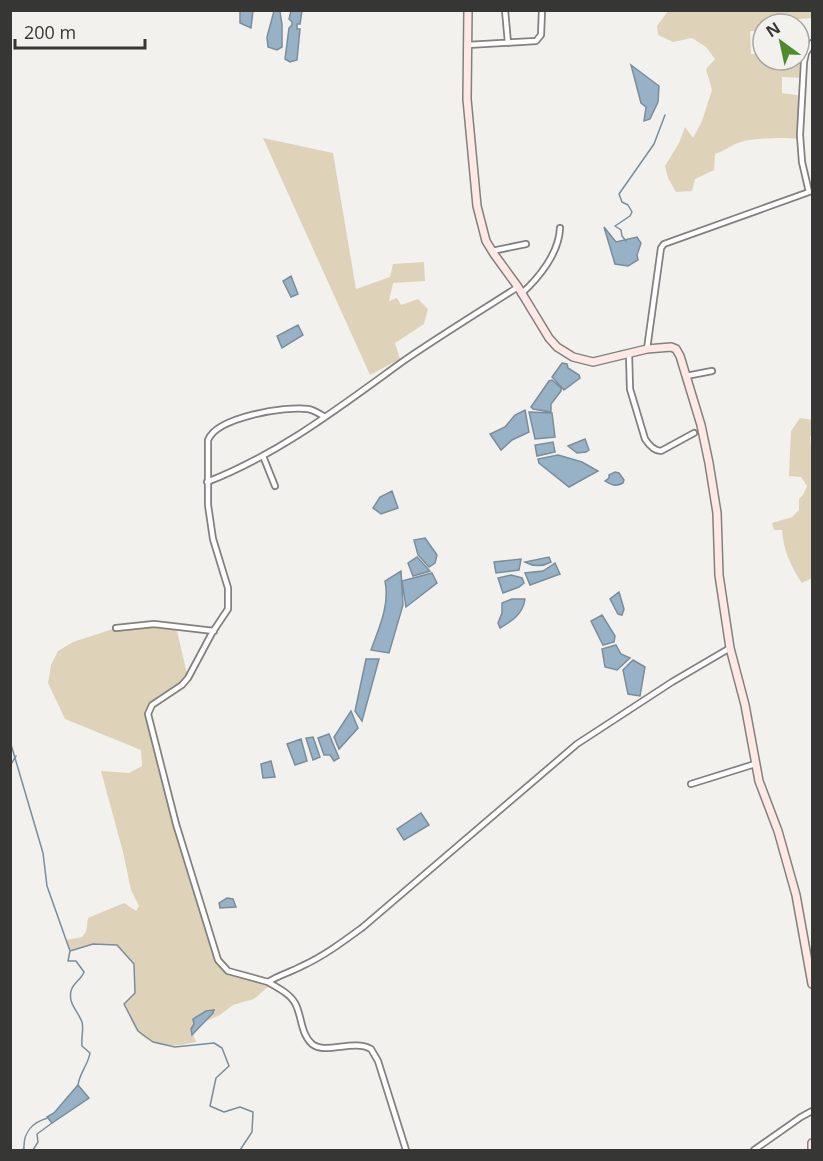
<svg xmlns="http://www.w3.org/2000/svg" width="823" height="1161" font-family="'Open Sans',sans-serif">
	<style>
		.green { fill: #ded3b9 }
		.water { fill: #97b2c7; stroke: #7a8d9b; stroke-width: 1.5 }
		.lines { fill: none; stroke-linecap: round; stroke-linejoin: round }
		.stream { stroke: #7a8d9b; stroke-width: 1.5 }
		.street-casing { stroke: #82817d; stroke-width: 8 }
		.secondary-casing { stroke: #82817d; stroke-width: 10 }
		.street { stroke: #fff; stroke-width: 4.5 }
		.secondary { stroke: #ffe8e6; stroke-width: 7 }
	</style>
	<rect width="100%" height="100%" fill="#f3f1ed"/>
	<path class="green" d="M668,11H812V18L790,20V24H763V31H750L751,54H763V60H799V53H806L803,78L782,77V93L802,96L800,142L798,139C784,137 753,138 741,142C732,144 725,151 715,154L714,170L695,179L692,191L676,192L668,178L665,166L679,143L685,127L693,138L702,121L712,90L706,69L715,59L706,47L692,38L673,42L658,35L657,26Z
		M263,138L333,153L356,289L390,277L393,264L424,262L425,281L393,283L389,301L397,298L401,305L418,299L428,309L424,324L395,343L400,359L370,375Z
		M800,418L812,420V435L810,437L812,455V578L802,583C791,567 783,549 782,530H774L772,523L792,517L799,510V499L803,495L807,486L801,477L789,476L791,431Z
		M154,624L177,631L188,678L152,705L149,719L172,809L218,960L228,971L268,982L269,986L254,999L233,1005L220,1015L204,1022L213,1013L194,1024L191,1029L196,1042C176,1047 153,1049 137,1031C132,1024 128,1012 124,1004L135,993L134,964L117,945L93,944L70,951L66,940L82,937L86,932L88,918L124,903L136,911L139,906L131,890L123,852L101,771L129,773L142,766L141,750L65,719L48,683L51,665L58,651L73,642L116,628Z"/>
	<path class="water" d="M240,11H253L251,28L240,23Z
		M274,11H281L280,12L282,24V47L277,50L268,47L267,37Z
		M291,11H302L300,24H297V29H300L297,60L290,62L285,59L289,28L292,25V22L289,19Z
		M631,65L659,86L658,102L650,119L644,121L646,107L641,103Z
		M604,227L616,242L637,237L641,243L637,255L638,260L628,266L615,264Z
		M291,276L298,294L291,297L283,281Z
		M298,325L303,335L282,348L277,336Z
		M562,363L567,364L568,368L579,375L580,378L564,390L552,377Z
		M552,380L561,388V391L551,404V412L533,409L531,407L549,381Z
		M525,410L529,432L512,440L501,450L490,434L505,427L515,415Z
		M529,412L552,413L555,437L535,439Z
		M585,439L589,450L586,452L577,453L568,446Z
		M553,442L555,452L537,456L535,445Z
		M558,455L582,462L598,471L569,487L539,463L538,459Z
		M615,472L619,473L624,480L623,483C616,487 611,485 605,481L609,478V475Z
		M392,491L398,508L381,514L373,508L380,497Z
		M425,538L437,555L435,563L429,567L418,555L414,540Z
		M417,557L430,571L413,576L408,563Z
		M549,557L551,562C542,567 534,567 525,562Z
		M521,559L519,570L496,573L494,562Z
		M555,563L560,574L530,585L525,573L543,571Z
		M401,571L403,605L389,653L371,650C379,628 390,605 385,581Z
		M432,573L437,583L406,607L402,581Z
		M511,575L522,578L524,583L519,587L503,593L498,578Z
		M619,592L624,609L622,615L618,614L610,599Z
		M512,599H525C523,614 512,621 500,628L498,623L502,613V603Z
		M602,615L615,636L614,642L603,645L591,621Z
		M616,645L621,654L630,658L617,670L605,667L602,649Z
		M366,659H379L362,721L355,711Z
		M633,660L645,667L640,696L628,694L623,670Z
		M351,711L358,728L339,749L334,737Z
		M329,734L339,758L334,761L330,755H324L318,738Z
		M313,737L320,757L313,760L306,738Z
		M301,739L307,761L295,765L287,744Z
		M271,761L275,777L263,778L261,764Z
		M421,813L429,825L404,840L397,829Z
		M227,898L233,899L236,907L220,908L219,903Z
		M214,1010L213,1013L192,1035L191,1029L194,1024L193,1019L206,1011Z
		M78,1085L89,1098L52,1123L47,1117L54,1113Z"/>
	<g class="lines">
		<path class="stream" d="M626,241L622,236L621,230L615,226L630,216L632,212L628,205L622,202L619,194L654,144L665,115
			M10,741L43,853L47,886L70,951L93,944L117,945L134,964L135,993L124,1004L138,1031L153,1042L175,1047L214,1043L222,1048L229,1066L216,1078L210,1106L224,1112L240,1107L253,1112L252,1132L240,1150
			M10,766L16,756
			M70,951L68,961H76L84,972C81,980 73,983 71,991C68,1004 78,1011 82,1022C84,1029 81,1038 82,1046L90,1053C88,1065 80,1072 78,1085
			M21,1150L24,1149C23,1132 33,1122 48,1118
			M33,1150L38,1142L37,1134L52,1123"/>
		<defs>
			<path id="street" d="M505,10L508,43
				M467,45L536,41L541,35L542,10
				M492,251L526,244
				M521,294C539,278 559,253 560,228
				M647,349L661,248L664,244L809,192L802,162L800,135L804,62L806,53L812,43
				M629,354L630,389L645,439C649,445 654,451 661,451L694,433
				M686,376L712,371
				M325,417C320,414 314,410 308,409C285,406 217,417 208,440V505L213,539L228,588V609L212,633L188,678L182,685L152,705L148,714L176,824L218,960L228,971L268,982C279,975 291,972 302,966C324,956 344,941 363,927L577,744L672,682L730,648
				M263,456L275,486
				M207,482C279,454 340,407 402,362C440,336 479,312 518,287
				M116,628L154,624L214,631
				M691,784L755,764
				M268,982C278,988 291,994 296,1005C302,1018 301,1034 312,1044C326,1055 353,1039 371,1049L378,1061L406,1150
				M754,1150L801,1117L812,1111"/>
			<path id="secondary" d="M468,10L467,99L477,206L486,241L494,254L518,287L549,338L557,347L573,357L593,362L647,349L671,347L676,349L680,356L701,425L709,463L717,513L719,575L730,648L745,705L759,781L778,831L796,895L812,984
				M812,1150V1143"/>
		</defs>
		<use href="#street" class="street-casing"/>
		<use href="#secondary" class="secondary-casing"/>
		<use href="#street" class="street"/>
		<use href="#secondary" class="secondary"/>
	</g>
	<rect width="823" height="1161" fill="none" stroke="#363634" stroke-width="24"/>
	<g transform="translate(781 42) rotate(327)"><circle r="28" fill="#f3f1ed" stroke="#a7a6a3" stroke-width="1.5"/>
	<path d="M0-4.5L10 22L0 15L-10 22Z" fill="#4d8c2c"/>
	<text y="-9" font-size="16" font-weight="bold" text-anchor="middle" fill="#363634">N</text>
	</g>
	<path d="M15 39v9h130v-9" fill="none" stroke="#363634" stroke-width="3"/>
	<text x="24" y="39" font-size="18" fill="#363634" stroke="#f3f1ed" stroke-width="4.5" paint-order="stroke">200 m</text>
</svg>
